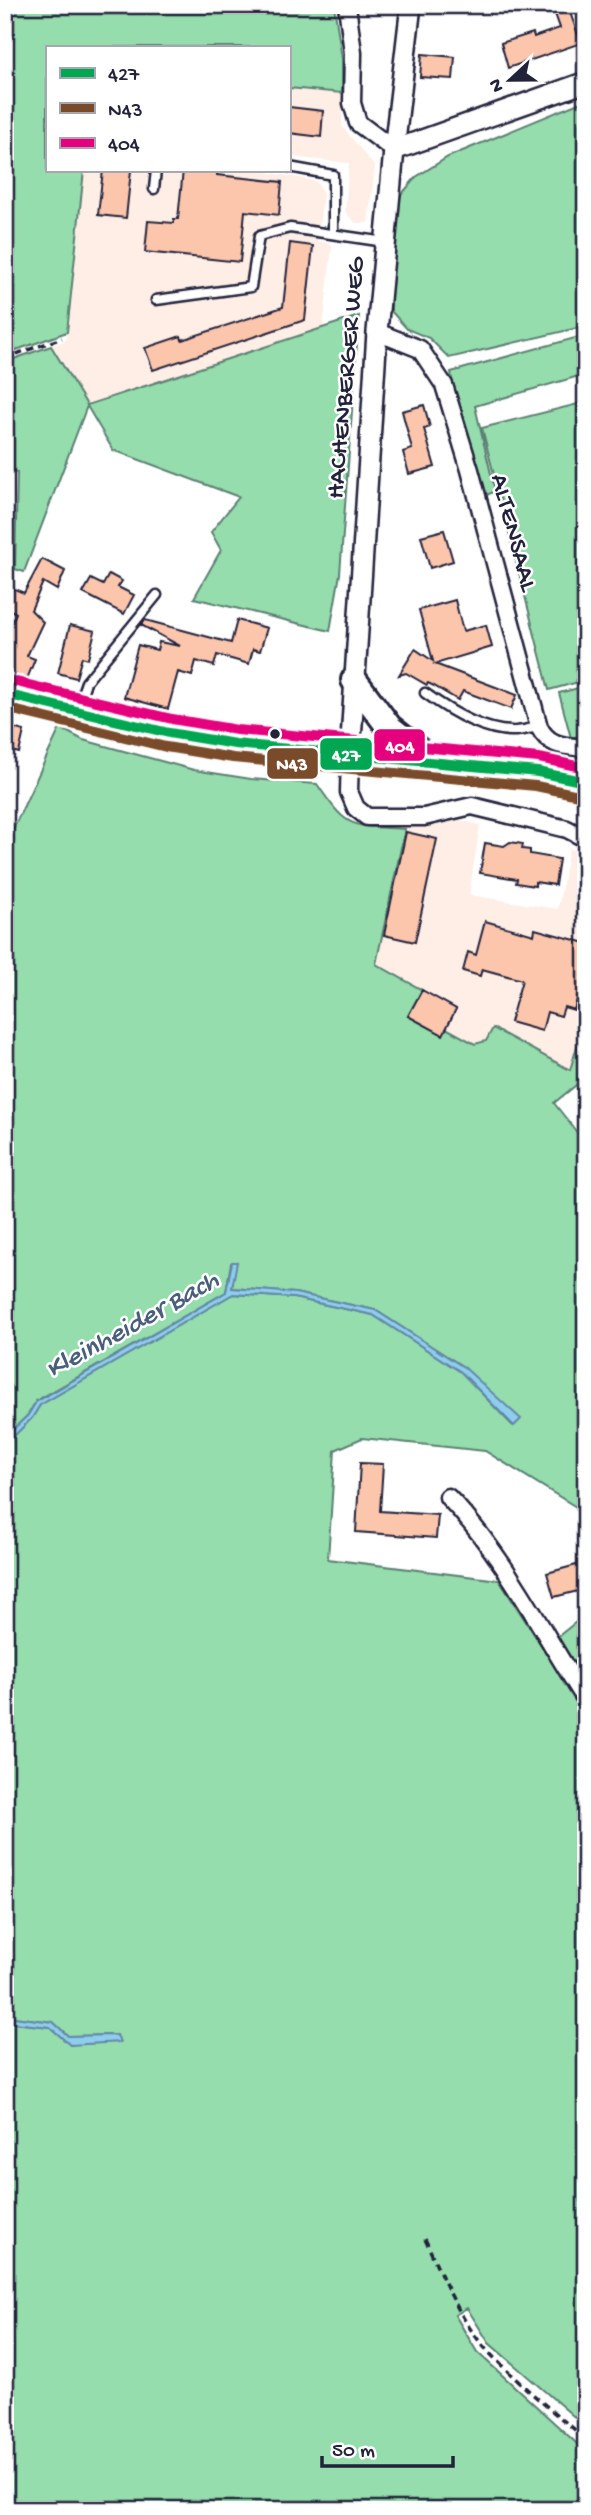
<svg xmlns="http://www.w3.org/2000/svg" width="591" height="2515" font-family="'Gochi Hand',sans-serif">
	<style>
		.built { fill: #feeee6 }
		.green { fill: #95ddac; stroke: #5c8074; stroke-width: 2 }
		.water { fill: #8fcdef; stroke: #6389a7; stroke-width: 2 }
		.building { fill: #fcc6ad; stroke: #22223b; stroke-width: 2 }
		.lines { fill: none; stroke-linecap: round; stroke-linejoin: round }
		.service-casing { stroke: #22223b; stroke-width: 13 }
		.minor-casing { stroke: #22223b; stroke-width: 21 }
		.tertiary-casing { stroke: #22223b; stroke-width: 24 }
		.primary-casing { stroke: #22223b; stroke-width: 30 }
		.path { stroke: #22223b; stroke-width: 3.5; stroke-dasharray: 7 5; stroke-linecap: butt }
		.service { stroke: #fff; stroke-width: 8 }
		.minor { stroke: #fff; stroke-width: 16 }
		.tertiary { stroke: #fff; stroke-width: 19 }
		.primary { stroke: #fff; stroke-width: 24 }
		.bus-1-casing { stroke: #fff; stroke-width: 16 }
		.bus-2-casing { stroke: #fff; stroke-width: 16 }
		.bus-3-casing { stroke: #fff; stroke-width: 16 }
		.bus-1 { stroke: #00a651; stroke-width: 10 }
		.bus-2 { stroke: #7a4b2a; stroke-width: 10 }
		.bus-3 { stroke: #e5007d; stroke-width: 10 }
		.bus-dot { fill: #22223b; stroke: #fff; stroke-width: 2.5 }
		.labels { text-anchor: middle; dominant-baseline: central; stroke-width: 5; stroke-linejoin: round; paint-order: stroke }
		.street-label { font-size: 26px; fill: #22223b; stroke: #fff }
		.water-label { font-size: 28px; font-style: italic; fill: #485e7a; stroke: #fff }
		.line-badge { stroke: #fff; stroke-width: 2.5 }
		.badge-label { font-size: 19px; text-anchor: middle; font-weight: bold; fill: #fff }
	</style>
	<rect width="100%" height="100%" fill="#fff"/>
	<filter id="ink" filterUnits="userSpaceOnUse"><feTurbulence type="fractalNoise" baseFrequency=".0143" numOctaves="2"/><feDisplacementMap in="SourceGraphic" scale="14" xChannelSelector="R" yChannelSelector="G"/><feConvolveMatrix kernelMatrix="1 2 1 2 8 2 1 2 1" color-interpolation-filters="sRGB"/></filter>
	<g filter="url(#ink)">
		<path class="built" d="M289,88L342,93V126L375,167L368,223H356L345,212L349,163L289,157Z
			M84,170H267V172L316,181L323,193L318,241L329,243L332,246L323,328L86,405L51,346L66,340Z
			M456,819L480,825L469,895L558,909L569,848L586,855V1035L578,1043L570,1070L493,1029L486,1041L475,1044L447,1028L408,1016L421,990L376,964L405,829Z"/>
		<path class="green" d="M5,5H334L342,59V93L289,88V47H47V170H84L67,332L5,354Z
			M586,100V326L449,358L429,338L407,329L391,311V273L397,210L401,195L416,177L448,157Z
			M359,316L340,574L330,631L194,598L221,550L211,532L239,497L113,450L87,406L24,572L15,569L17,472L5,475V362L51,346L87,405Z
			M586,335V374L475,406L495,491L481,498L454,392L451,372Z
			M586,402V680L549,690L482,428Z
			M586,686V734L571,738L559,693Z
			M60,728L83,740L194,770L251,779L317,784C349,831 350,825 405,829L376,964L422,990L408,1016L446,1028L475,1044L486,1041L493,1028L570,1070L578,1043L586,1035V1077L554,1103L586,1144V1513L485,1451L362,1438L335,1450L328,1559L499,1580L586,1714V2427L489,2343L467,2308L455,2315L477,2352L586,2452V2510H5V2022L50,2027L70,2045L117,2035L68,2036L53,2022L5,2016V1445L32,1418L40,1405L233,1294L294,1298L373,1315L461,1372L513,1426L465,1368L375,1310L295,1293L232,1288L236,1262L231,1263L226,1292L36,1401L28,1415L5,1437V837L9,838Z
			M586,1614V1685L556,1638Z"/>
		<path class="water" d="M232,1262H237L232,1288L295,1293L375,1310L465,1368L521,1419L514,1426L461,1372L373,1315L294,1298L233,1294L40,1405L32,1418L5,1445V1437L28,1415L36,1402L226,1292Z
			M5,2016L53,2022L68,2036L117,2035L120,2042L70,2045L50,2027L5,2022Z"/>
		<path class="building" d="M568,7L581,43L508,68L501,43L533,33L534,37L560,28L554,11Z
			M422,54L455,57L453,79L420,77Z
			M289,107L323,111L321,137L289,133Z
			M103,170H131L126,218L98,215Z
			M183,170L217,172V175L282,182L279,215L245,211L240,262L145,252L148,221L174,223V219H178Z
			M290,243L313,246L305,320L153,370L145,348L181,336L182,340L283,307Z
			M424,405L430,427L424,429L435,467L409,474L403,452L412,449L402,411Z
			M444,530L453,561L430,568L421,536Z
			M42,559L65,571L57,590L43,582L31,610L43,622L27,656L35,659L27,679L5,670V638L16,613L5,607V585L24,593Z
			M109,574L122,581L118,587L134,595L124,614L83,593L91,579L103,585Z
			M455,600L463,631L486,625L492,647L435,664L517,695L511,709L463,691L458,700L434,686L428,683L427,685L406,673L399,675L415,649L433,661L419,610Z
			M145,620L231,643L237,620L267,628L260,651L253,649L249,664L217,655L214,666L196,661L192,676L178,672L168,709L124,697L138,645L157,650L159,642L180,646L141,625Z
			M70,625L95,631L88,659L82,657L76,678L58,673Z
			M5,726L24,731L19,753L5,749Z
			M406,832L437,839L415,942L384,935Z
			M510,842L523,844L522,849L530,850V854L559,859L555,885L535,882V886L516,883L517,879L480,873L485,843L504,846Z
			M485,921L534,935L535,929L586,943V998L578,996L574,1010L564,1007L561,1016L547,1012L542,1031L510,1022L522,980L482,969L480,976L463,971L468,952L476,955Z
			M422,990L456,1009L443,1035L408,1016Z
			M360,1463L383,1464L380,1511L438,1515L436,1538L356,1532Z
			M580,1564L586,1589L554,1597L547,1573Z"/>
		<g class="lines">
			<defs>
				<path id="service" d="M289,167L333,175V234
					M154,189L156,170
					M156,300L251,287L259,236L290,228L385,242
					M425,693C448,710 481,730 511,731C520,732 530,728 539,727
					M77,708L86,682L157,595"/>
				<path id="minor" d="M347,5L353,53L352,103L358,123L394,150
					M377,332L420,349L444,385L470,470L539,727C549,747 565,746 586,748
					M350,756L349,792L356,808L367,817H424L472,806L567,829L586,839
					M448,1497C505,1556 542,1632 586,1700"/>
				<path id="tertiary" d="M394,150L586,82
					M350,756L377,332L394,150L411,5"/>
				<path id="primary" d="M354,680L389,727L434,763
					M5,694L169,733L235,744L538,772L586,782"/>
			</defs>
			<use href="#service" class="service-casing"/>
			<use href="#minor" class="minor-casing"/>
			<use href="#tertiary" class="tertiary-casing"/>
			<use href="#primary" class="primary-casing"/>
			<path class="path" d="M5,358L62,338
				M425,2239C442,2276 458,2317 485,2348C515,2381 551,2410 586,2439"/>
			<use href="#service" class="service"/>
			<use href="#minor" class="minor"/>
			<use href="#tertiary" class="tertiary"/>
			<use href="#primary" class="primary"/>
			<defs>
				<path id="bus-1" d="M5,694L169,733L235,744L538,772L586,782"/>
				<path id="bus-2" d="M5,708L166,747L233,758L536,786L583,796"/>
				<path id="bus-3" d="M8,680L172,719L237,730L539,758L586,768"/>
			</defs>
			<use href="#bus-1" class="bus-1-casing"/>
			<use href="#bus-2" class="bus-2-casing"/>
			<use href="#bus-3" class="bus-3-casing"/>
			<use href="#bus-1" class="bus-1"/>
			<use href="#bus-2" class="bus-2"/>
			<use href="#bus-3" class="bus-3"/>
		</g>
	</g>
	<circle class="bus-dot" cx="275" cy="734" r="6"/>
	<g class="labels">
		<g class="street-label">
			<text transform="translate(348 378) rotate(-85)">HACHENBERGER WEG</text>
			<text transform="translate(512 533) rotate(75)">ALTENSAAL</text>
		</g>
		<g class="water-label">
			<text transform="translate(133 1326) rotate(-29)">Kleinheider Bach</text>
		</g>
	</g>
	<g class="line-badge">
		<rect x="373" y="728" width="53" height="34" rx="7" fill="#e5007d"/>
		<rect x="319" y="737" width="54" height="34" rx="7" fill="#00a651"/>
		<rect x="266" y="747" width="53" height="33" rx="7" fill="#7a4b2a"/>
	</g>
	<g class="badge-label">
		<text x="400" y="752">404</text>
		<text x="346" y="761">427</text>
		<text x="292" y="770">N43</text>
	</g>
	<rect width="591" height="2515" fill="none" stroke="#fff" stroke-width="28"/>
	<rect x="14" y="14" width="563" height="2487" fill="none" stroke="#22223b" stroke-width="2.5" filter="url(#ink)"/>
	<rect x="46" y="46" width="245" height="126" fill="#ffffff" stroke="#a7a7b1" stroke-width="2"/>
	<rect x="60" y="68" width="35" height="10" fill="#00a651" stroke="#a7a7b1" stroke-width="2"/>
	<text x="108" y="80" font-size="21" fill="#22223b">427</text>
	<rect x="60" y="103" width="35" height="10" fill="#7a4b2a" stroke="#a7a7b1" stroke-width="2"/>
	<text x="108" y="116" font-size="21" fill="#22223b">N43</text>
	<rect x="60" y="138" width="35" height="10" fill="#e5007d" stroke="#a7a7b1" stroke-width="2"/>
	<text x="108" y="150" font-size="21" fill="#22223b">404</text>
	<g transform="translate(510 80) rotate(248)" stroke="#ffffff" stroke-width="5" paint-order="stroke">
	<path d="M0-5L12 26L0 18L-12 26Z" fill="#22223b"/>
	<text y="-10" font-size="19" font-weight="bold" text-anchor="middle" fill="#22223b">N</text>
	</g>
	<path d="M322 2456v10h131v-10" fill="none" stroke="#22223b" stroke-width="3.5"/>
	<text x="332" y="2456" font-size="21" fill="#22223b" stroke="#ffffff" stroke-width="5" paint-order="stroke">50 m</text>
</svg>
